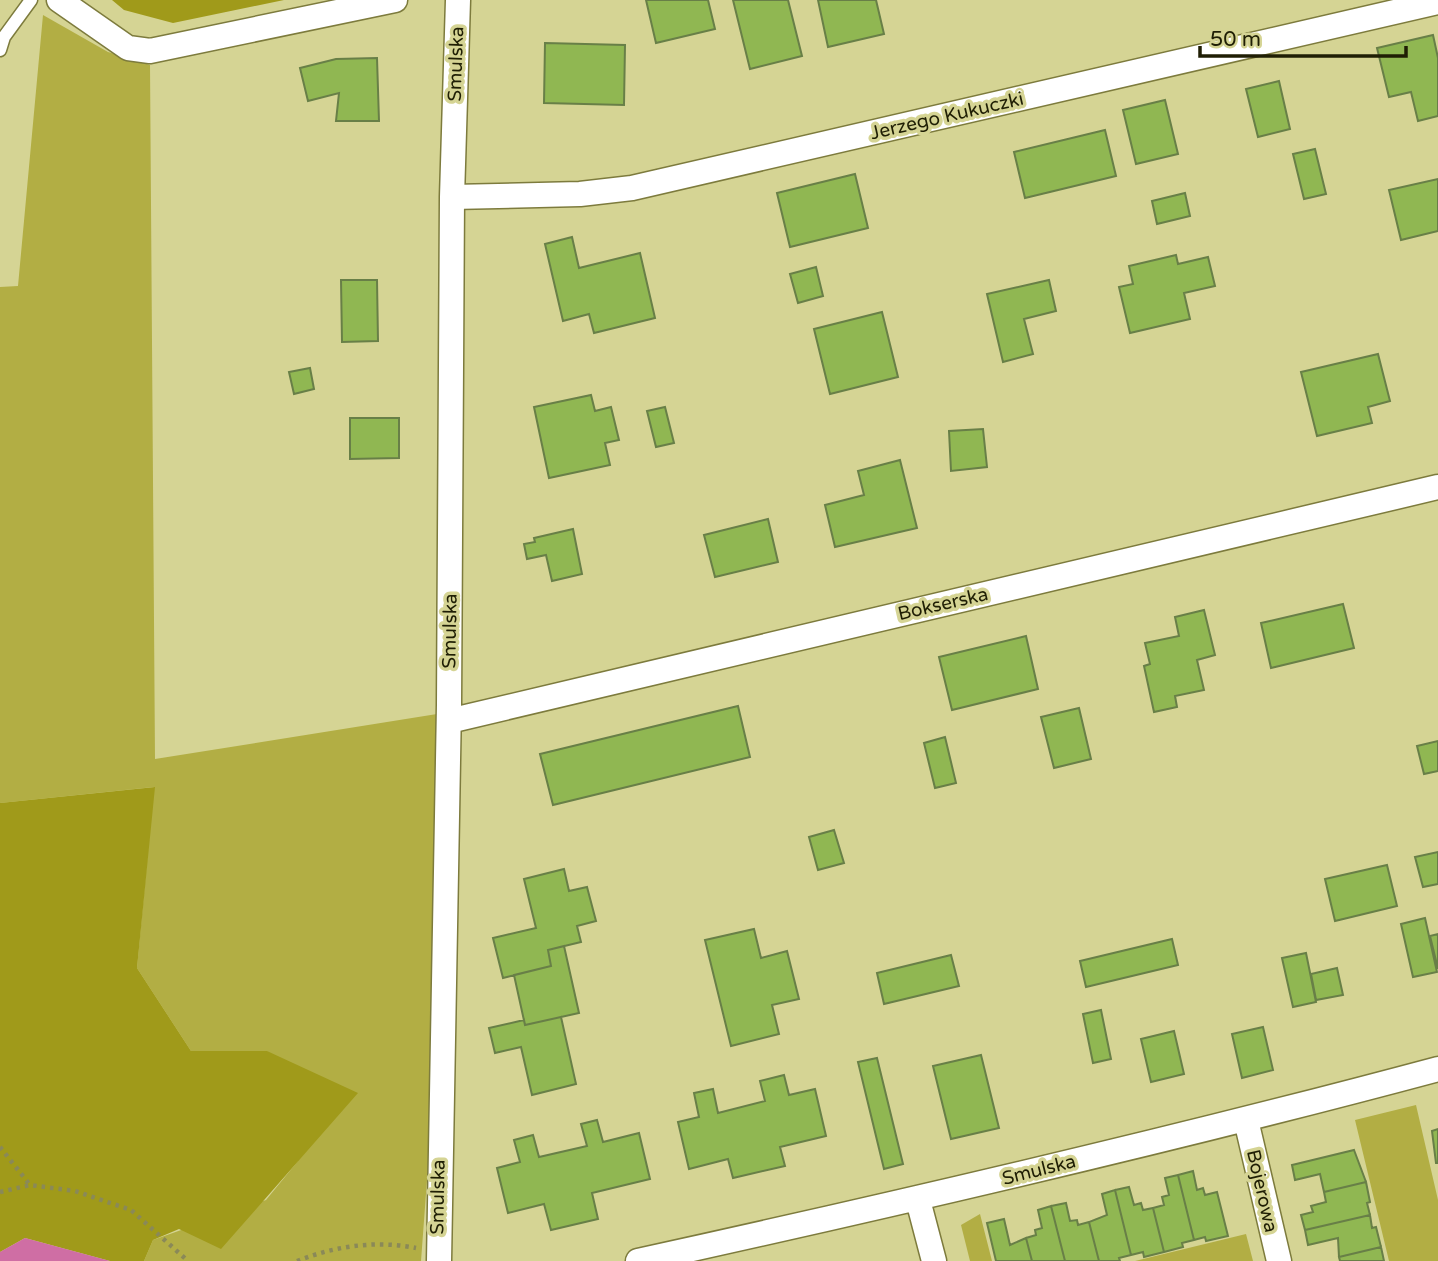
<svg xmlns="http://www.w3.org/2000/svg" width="1438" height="1261" font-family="'Varela Round',sans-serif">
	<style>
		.green { fill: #b2ae44 }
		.forest { fill: #a09a1a }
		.water { fill: #cf6ea4 }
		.building { fill: #90b752; stroke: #687f47; stroke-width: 2 }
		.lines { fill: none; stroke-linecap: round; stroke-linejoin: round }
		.service-casing { stroke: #7d7b3d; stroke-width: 15 }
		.minor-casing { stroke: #7d7b3d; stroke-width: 27 }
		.path { stroke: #8a8958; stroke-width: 4.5; stroke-dasharray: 3.5 5; stroke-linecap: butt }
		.service { stroke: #fff; stroke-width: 12 }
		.minor { stroke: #fff; stroke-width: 24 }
		.labels { text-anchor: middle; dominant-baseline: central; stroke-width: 7; stroke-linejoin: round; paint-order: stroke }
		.street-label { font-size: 19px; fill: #1f1e04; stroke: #d5d494 }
	</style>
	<rect width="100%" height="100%" fill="#d5d494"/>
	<path class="green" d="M43,15L108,52L150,65L155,759L437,714L431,1126L421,1261H144L153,1240L266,1200L298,1161L267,1051H191L137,968L154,787L0,803V287L18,286Z
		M1416,1105L1438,1200V1261H1389L1355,1120Z
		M980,1214L992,1261H970L961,1225Z
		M1246,1234L1253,1261H1135Z"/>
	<path class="forest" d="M112,0H284L173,23L124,10Z
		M155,787L137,968L191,1051H267L358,1093L221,1249L179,1229L153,1240L144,1261H110L25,1238L0,1252V803Z"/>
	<path class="water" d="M25,1238L110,1261H0V1252Z"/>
	<path class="building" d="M646,0H708L715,29L656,43Z
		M733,0H788L802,56L750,69Z
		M818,0H876L884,34L828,47Z
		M1433,35L1438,58V116L1418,121L1411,92L1389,97L1377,48Z
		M545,43L625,45L624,105L544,103Z
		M377,58L379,121H336L339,93L308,101L300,68L336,59Z
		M1279,81L1290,129L1258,137L1246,89Z
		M1165,100L1178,154L1136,164L1123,110Z
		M1105,130L1116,176L1025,198L1014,152Z
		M1315,149L1326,194L1304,199L1293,154Z
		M855,174L868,228L790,247L777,193Z
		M1438,179V231L1401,240L1389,190Z
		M1185,193L1190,216L1157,224L1152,201Z
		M572,237L579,268L640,253L655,318L594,333L589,314L563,321L545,244Z
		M1176,255L1178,264L1208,257L1215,286L1184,293L1190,319L1130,333L1119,287L1133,284L1129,266Z
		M816,267L823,296L798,303L790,274Z
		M341,280H377L378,341L342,342Z
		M1049,280L1056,311L1024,319L1033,354L1003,362L987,294Z
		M882,312L898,377L830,394L814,329Z
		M1378,354L1390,401L1368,407L1372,423L1317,436L1301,372Z
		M310,368L314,389L294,394L289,372Z
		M591,395L595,411L611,407L619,440L605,443L610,465L549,478L534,407Z
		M665,407L674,443L656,447L647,411Z
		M350,418H399V458L350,459Z
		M983,429L987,467L951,471L949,431Z
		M900,460L917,528L835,547L825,505L864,495L858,471Z
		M768,519L778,562L715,577L704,535Z
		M573,529L582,574L552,581L546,555L527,559L524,544L535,542L534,538Z
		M1343,604L1354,648L1271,668L1261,623Z
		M1204,610L1215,655L1197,660L1204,690L1175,696L1177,707L1154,712L1144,666L1150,664L1145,643L1179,636L1175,617Z
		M1026,636L1038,689L952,710L939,657Z
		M738,706L750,757L553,805L540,754Z
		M1079,708L1091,759L1054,768L1041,717Z
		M945,737L956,783L935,788L924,743Z
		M1438,741V771L1424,774L1417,746Z
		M834,830L844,863L818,870L809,837Z
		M1438,852V884L1423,887L1415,857Z
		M1387,865L1397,906L1335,921L1325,879Z
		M564,869L569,891L587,887L596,921L577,926L581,942L548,950L551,966L503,978L493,938L536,928L524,879Z
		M1425,918L1437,972L1413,977L1401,924Z
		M754,929L761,958L787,951L799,999L772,1005L779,1034L731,1046L705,940Z
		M1438,934V969L1430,936Z
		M1172,939L1178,965L1086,987L1080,961Z
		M564,946L579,1013L525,1025L514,975L551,966L548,950Z
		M1306,953L1316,1002L1293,1007L1282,958Z
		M951,955L959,986L884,1004L877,973Z
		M1337,968L1343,995L1316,1000L1311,974Z
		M1101,1010L1111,1059L1093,1063L1083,1014Z
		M561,1017L576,1084L532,1095L521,1047L495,1053L489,1028L524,1020L525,1025Z
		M1263,1027L1273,1070L1242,1078L1232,1034Z
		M1174,1031L1184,1074L1151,1082L1141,1039Z
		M981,1055L999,1128L951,1139L933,1066Z
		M877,1058L903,1164L884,1169L858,1062Z
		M784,1075L789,1095L815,1089L826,1136L780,1147L785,1166L733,1178L728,1159L689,1169L678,1122L699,1117L694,1093L713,1089L718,1113L765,1101L760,1081Z
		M597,1120L603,1142L639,1133L650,1179L592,1193L598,1219L551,1230L544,1204L508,1213L497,1168L520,1162L514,1140L533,1135L539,1157L587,1146L581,1124Z
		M1438,1129V1163H1436L1432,1131Z
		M1354,1150L1366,1182L1324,1192L1320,1174L1295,1180L1292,1165Z
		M1193,1171L1197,1190L1203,1188L1205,1195L1217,1192L1228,1236L1206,1241L1205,1237L1194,1240L1178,1175Z
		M1178,1175L1194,1240L1182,1243L1183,1247L1164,1252L1153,1208L1164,1205L1162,1197L1169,1195L1165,1178Z
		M1366,1182L1370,1202L1367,1203L1370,1215L1305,1230L1301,1215L1313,1212L1311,1206L1326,1202L1324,1192Z
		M1129,1187L1134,1205L1141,1203L1143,1210L1153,1208L1164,1252L1144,1257L1143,1252L1131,1255L1115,1190Z
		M1115,1190L1131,1255L1119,1258L1120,1261H1099L1089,1222L1107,1215L1102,1194Z
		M1066,1203L1070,1221L1077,1220L1078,1225L1089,1222L1099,1261H1065L1051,1206Z
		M1051,1206L1065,1261H1032L1026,1238L1036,1235L1035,1230L1042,1228L1038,1210Z
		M1370,1215L1372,1228L1376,1227L1381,1247L1339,1257L1338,1238L1308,1245L1305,1230Z
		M1004,1219L1010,1245L1026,1238L1032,1261H996L987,1223Z
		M1381,1247L1384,1261H1340L1339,1257Z"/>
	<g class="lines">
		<defs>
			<path id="service" d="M0,50L4,37L31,0"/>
			<path id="minor" d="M59,0L128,48L150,51L395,0
				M452,197L580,194L632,188L1438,2
				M449,721L1438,487
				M1246,1120L1279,1261
				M918,1200L934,1261
				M439,1261L449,705L452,197L458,0
				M638,1261C906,1202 1173,1140 1438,1069"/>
		</defs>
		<use href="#service" class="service-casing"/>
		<use href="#minor" class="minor-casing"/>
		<path class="path" d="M0,1147L30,1185
			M0,1192L30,1185L75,1191L131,1210L188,1261
			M297,1261C335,1246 376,1240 416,1248"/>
		<use href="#service" class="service"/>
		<use href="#minor" class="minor"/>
	</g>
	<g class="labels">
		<g class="street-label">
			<text transform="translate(456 64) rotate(-88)">Smulska</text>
			<text transform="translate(947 116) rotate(-13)">Jerzego Kukuczki</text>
			<text transform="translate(943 604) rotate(-13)">Bokserska</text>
			<text transform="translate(450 631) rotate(-89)">Smulska</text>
			<text transform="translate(1039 1170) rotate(-14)">Smulska</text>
			<text transform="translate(1262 1191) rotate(77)">Bojerowa</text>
			<text transform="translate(438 1197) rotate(-89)">Smulska</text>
		</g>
	</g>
	<path d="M1200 46v10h206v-10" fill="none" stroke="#1f1e04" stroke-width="3.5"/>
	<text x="1210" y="46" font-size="21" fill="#1f1e04" stroke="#d5d494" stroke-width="5" paint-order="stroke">50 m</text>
</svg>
